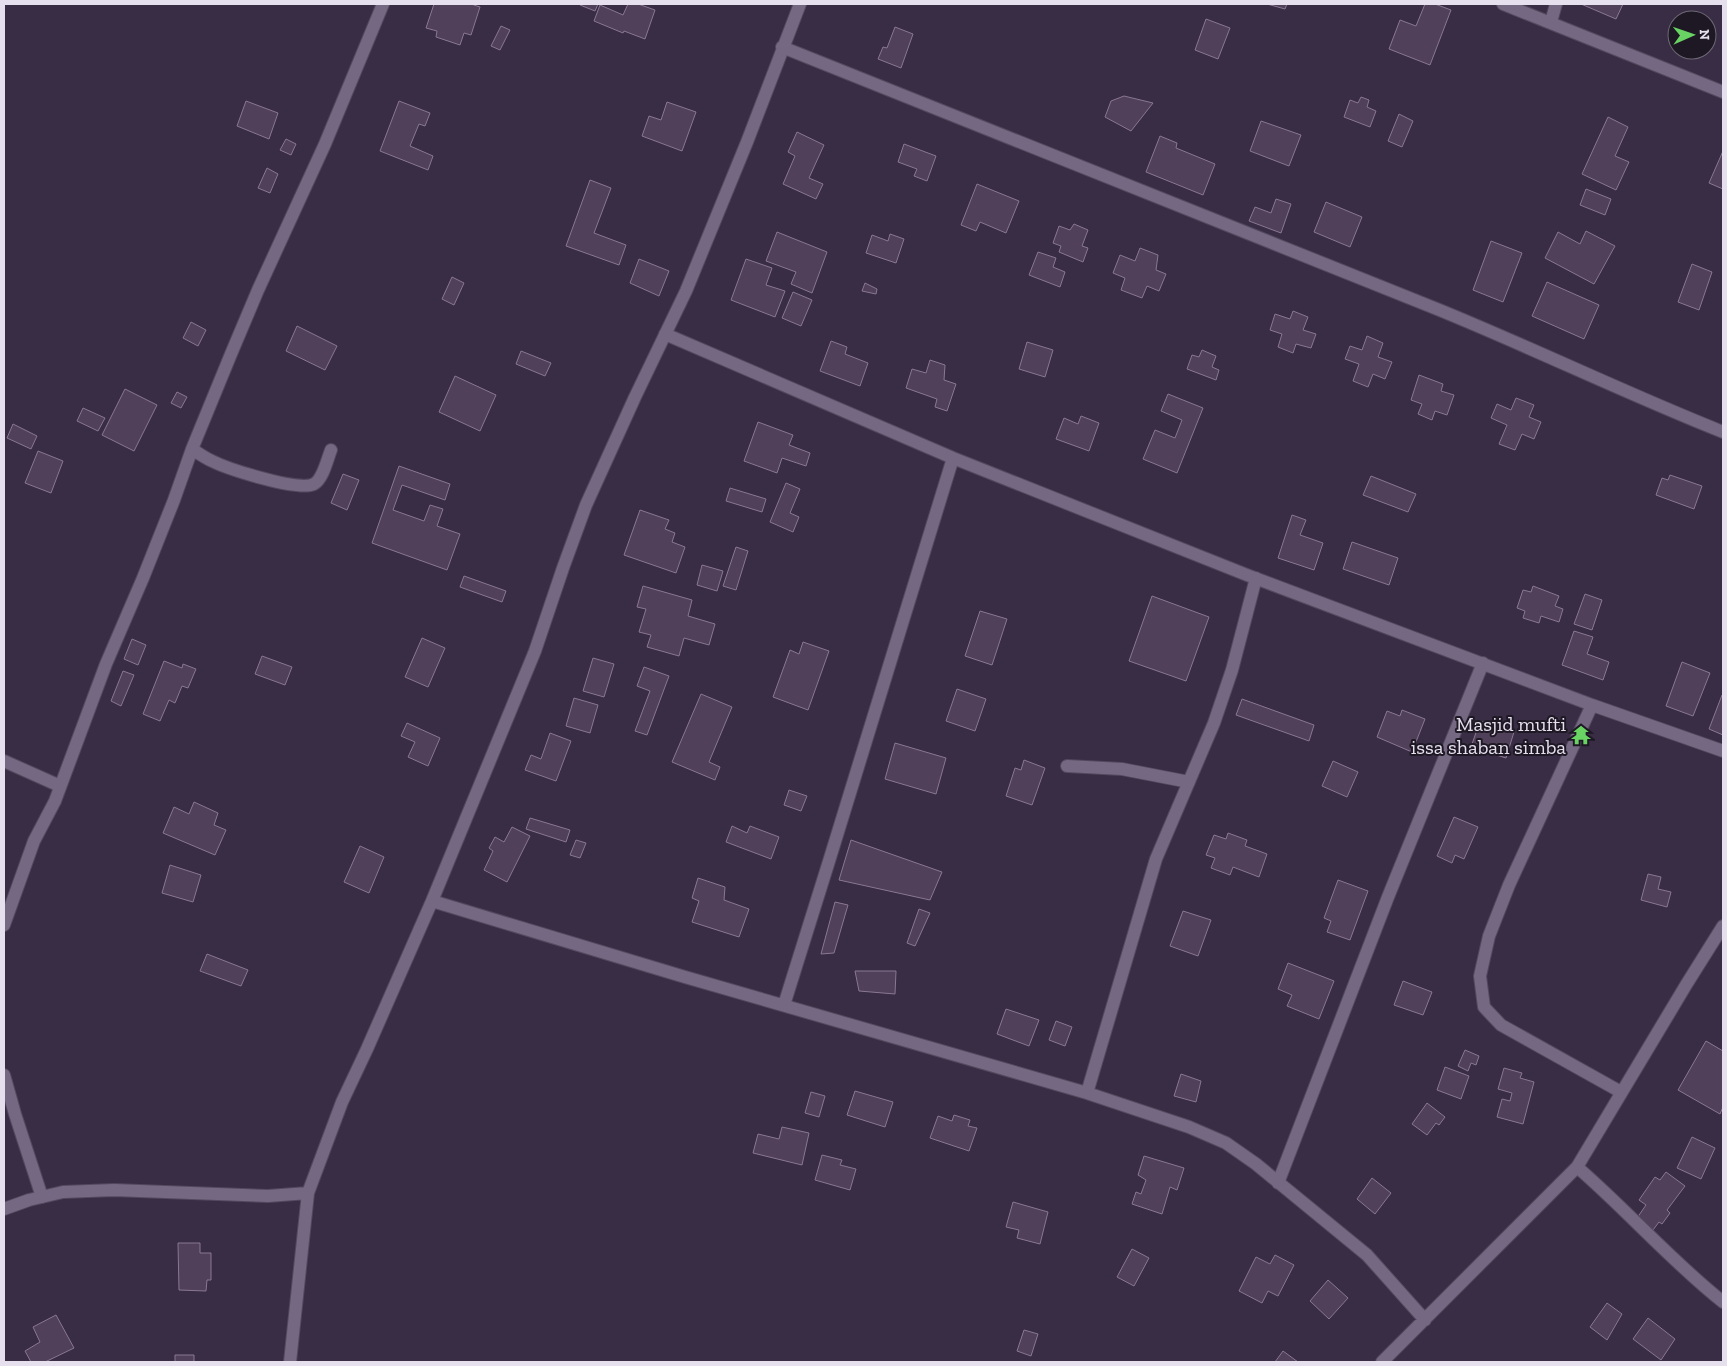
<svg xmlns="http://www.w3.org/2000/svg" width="1727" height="1366" font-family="'Zilla Slab',serif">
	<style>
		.building { fill: #51405a; stroke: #8a7893 }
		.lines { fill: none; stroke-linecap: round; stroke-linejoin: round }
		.minor-casing { stroke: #53495e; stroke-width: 14 }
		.minor { stroke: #756883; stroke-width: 12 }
		.labels { text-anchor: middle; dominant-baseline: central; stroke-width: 4; stroke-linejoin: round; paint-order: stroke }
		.poi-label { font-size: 20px; fill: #e6dfee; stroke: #1d1823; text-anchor: end }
	</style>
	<rect width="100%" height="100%" fill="#392c45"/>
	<path class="building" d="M434,4H471L480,7L471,35L464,33L460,45L436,37L437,31L426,28Z
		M581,4H598L595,11L580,5Z
		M628,4H638L655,10L645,39L624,31L623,33L594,21L600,5L623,15Z
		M1267,4H1287L1285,9Z
		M1425,4H1435L1451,10L1430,65L1389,49L1400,20L1416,26Z
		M1581,4H1623L1616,19Z
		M1206,19L1230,28L1218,59L1195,50Z
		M501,26L510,30L500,50L491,46Z
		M895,27L913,34L901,68L878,59L883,47L887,48Z
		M1124,96L1153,103L1131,131L1105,117L1111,101Z
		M1361,97L1369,100L1367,107L1376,111L1370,127L1344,117L1350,100L1358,103Z
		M246,101L278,113L269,139L237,126Z
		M399,101L430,113L425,126L419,124L410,146L433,156L428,170L380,151Z
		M667,102L696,112L682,151L642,136L649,116L661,120Z
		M1399,114L1413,121L1402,147L1388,141Z
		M1608,117L1628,127L1615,156L1629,162L1616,190L1582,174Z
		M1261,121L1301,135L1289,166L1250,151Z
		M797,132L824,145L809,178L823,184L816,199L783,184L795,156L788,152Z
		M1160,136L1177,143L1176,148L1215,164L1203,195L1146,172Z
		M286,139L296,144L291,155L280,150Z
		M904,144L936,156L927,181L914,176L917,169L898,162Z
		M1723,151V189L1709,183Z
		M267,168L278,174L270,193L258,188Z
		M590,180L611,188L594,233L626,245L619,265L566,246Z
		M977,184L1019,201L1006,233L980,222L976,231L961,225Z
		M1586,189L1611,199L1605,215L1580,205Z
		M1276,199L1291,204L1281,233L1249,221L1255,207L1271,213Z
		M1326,202L1362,217L1350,247L1314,232Z
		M1074,224L1088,230L1082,246L1088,248L1083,262L1059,252L1061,246L1053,243L1059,226L1070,230Z
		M1586,231L1615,246L1594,284L1545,258L1558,232L1580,244Z
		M777,232L827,252L812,293L791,284L796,272L766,261Z
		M890,234L904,239L896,263L866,253L872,235L888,241Z
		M1491,241L1522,253L1503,302L1473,290Z
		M1140,248L1158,255L1156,270L1166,274L1159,291L1147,286L1142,298L1121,290L1125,278L1113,273L1120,255L1135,261Z
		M1038,252L1056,258L1053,267L1065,272L1060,287L1029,275Z
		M639,259L669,271L659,296L630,283Z
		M746,259L772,268L766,285L785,291L775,317L731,300Z
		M1692,264L1712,272L1699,310L1678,302Z
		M452,277L464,283L454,305L442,299Z
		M1547,282L1599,305L1584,339L1532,316Z
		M865,283L877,289L876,294L862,291Z
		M793,292L812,300L801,326L782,318Z
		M1293,311L1308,317L1303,330L1316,334L1311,348L1296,344L1293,353L1278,347L1282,334L1270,330L1275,314L1290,319Z
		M191,322L206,330L198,346L183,338Z
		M297,326L337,346L325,370L286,351Z
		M1367,336L1383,343L1378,357L1392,362L1385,379L1373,374L1368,387L1353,381L1359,364L1345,359L1350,346L1362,350Z
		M831,341L847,347L845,354L868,363L860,386L820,371Z
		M1027,342L1053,350L1045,377L1019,369Z
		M1202,350L1216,356L1212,367L1219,370L1216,380L1187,369L1192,355L1199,357Z
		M521,351L551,363L545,376L516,364Z
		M930,360L945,365L944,380L956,384L947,411L935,407L937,399L906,388L912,369L926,373Z
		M1419,375L1443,384L1441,391L1454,395L1447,415L1435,411L1432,420L1418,414L1422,404L1411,400Z
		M455,376L496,395L480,431L439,412Z
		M125,389L157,405L134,451L102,435Z
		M177,392L187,397L181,408L171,403Z
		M1168,394L1203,408L1177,473L1143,459L1155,430L1175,438L1182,420L1161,411Z
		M1516,398L1534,405L1529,417L1541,422L1534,439L1522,434L1515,450L1499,444L1507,425L1491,418L1497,404L1511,410Z
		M83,408L105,418L98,431L77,421Z
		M1081,416L1099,423L1089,451L1056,439L1064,418L1078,424Z
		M758,422L793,435L789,445L810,453L806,466L782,458L777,473L744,461Z
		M13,424L37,436L31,449L7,438Z
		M38,451L63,461L51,493L25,483Z
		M399,466L450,484L445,500L402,485L393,510L424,521L430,505L443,509L437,526L460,534L447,570L372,543Z
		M343,474L359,480L347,510L331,503Z
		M1670,475L1702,486L1694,509L1656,495L1662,478L1668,480Z
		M1371,476L1416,494L1408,512L1363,495Z
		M786,483L800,489L790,513L799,517L793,532L770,522Z
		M730,488L766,499L762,512L726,501Z
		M640,510L669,520L665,529L675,533L672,542L685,547L676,573L624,555Z
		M1292,515L1306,520L1300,535L1323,543L1314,570L1278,558Z
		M1352,542L1398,558L1389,585L1343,569Z
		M736,547L748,551L736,590L723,586Z
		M702,565L723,571L717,591L697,585Z
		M464,576L506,591L502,602L460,587Z
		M643,586L692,600L688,616L715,624L709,645L684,638L679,656L647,647L651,635L639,632L646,609L637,607Z
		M1533,586L1559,596L1555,606L1563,609L1559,622L1541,616L1539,623L1523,618L1525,611L1517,608L1523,590L1531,592Z
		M1585,594L1602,600L1592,630L1574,624Z
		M1152,596L1209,617L1186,681L1129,661Z
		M980,611L1007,619L992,665L965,656Z
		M1574,631L1593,637L1587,654L1609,662L1603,680L1562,665Z
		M422,638L445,648L428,687L405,677Z
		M132,639L146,645L138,665L124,659Z
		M803,642L829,651L808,710L773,697L790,650L799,654Z
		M262,656L292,667L285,685L255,674Z
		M593,658L614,664L604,697L583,691Z
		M164,661L182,668L183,664L196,669L188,688L182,686L175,703L169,700L160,721L143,714Z
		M1682,662L1710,673L1693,716L1666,706Z
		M644,667L669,676L647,735L635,731L650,691L637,686Z
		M123,671L134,675L121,706L111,701Z
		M957,689L986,699L975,731L946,721Z
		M701,694L732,707L709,762L720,767L715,780L672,762Z
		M1722,695L1723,696V735L1709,729Z
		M574,698L598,705L590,733L566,726Z
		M1242,699L1314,725L1309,741L1236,715Z
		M1402,710L1425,719L1412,752L1377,737L1387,711L1400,716Z
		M1480,721L1514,732L1506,758L1471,747Z
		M407,723L440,738L428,766L408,757L415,742L401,736Z
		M550,733L571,741L556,781L525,770L531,755L541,759Z
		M895,743L946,758L936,794L885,779Z
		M1024,760L1045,768L1032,805L1006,796L1015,768L1021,770Z
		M1333,761L1358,772L1347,797L1322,786Z
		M789,790L807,796L801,811L784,805Z
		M194,802L218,813L214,825L226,830L215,855L163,833L174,807L189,814Z
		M1454,817L1478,827L1464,859L1455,855L1452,863L1437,856Z
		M530,818L570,830L566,842L526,829Z
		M732,826L747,833L750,826L779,837L771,859L726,842Z
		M512,827L530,836L507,882L484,870L493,851L489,848L495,837L504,842Z
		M1228,833L1247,840L1245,846L1267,854L1259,877L1233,867L1230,875L1211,868L1215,858L1206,855L1214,835L1226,839Z
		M576,840L586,843L580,858L570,855Z
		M851,840L942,872L930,900L839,880Z
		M360,846L384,857L369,893L344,882Z
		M170,865L201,875L193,902L162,893Z
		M1648,874L1661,877L1658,889L1671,892L1667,907L1641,900Z
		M698,878L725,887L724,900L749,909L739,937L692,922L699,901L692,898Z
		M1338,880L1368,891L1350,940L1327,932L1331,921L1324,918Z
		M835,902L848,905L834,953L821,954Z
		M919,909L930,913L915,946L907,943Z
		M1183,911L1211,920L1198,956L1170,946Z
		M207,954L248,970L241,986L200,971Z
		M1288,963L1334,981L1319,1019L1287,1006L1292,995L1278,989Z
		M855,971H896L895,994L859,991Z
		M1403,981L1432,992L1423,1015L1394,1005Z
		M1006,1009L1039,1020L1029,1046L997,1034Z
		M1056,1021L1072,1027L1065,1046L1049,1040Z
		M1706,1041L1723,1051V1107L1720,1114L1678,1090Z
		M1465,1050L1479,1056L1476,1065L1471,1063L1468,1071L1458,1066Z
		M1445,1067L1469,1076L1461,1099L1437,1090Z
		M1504,1068L1522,1073L1520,1078L1534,1082L1523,1124L1497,1117L1502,1099L1510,1101L1512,1093L1498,1089Z
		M1181,1074L1201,1081L1196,1102L1174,1096Z
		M855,1091L893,1102L885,1127L847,1115Z
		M811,1092L825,1096L819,1117L805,1113Z
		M1427,1103L1445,1117L1439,1125L1436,1123L1427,1135L1412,1124Z
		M954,1115L970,1120L968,1126L977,1128L969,1151L930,1138L938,1116L952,1121Z
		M782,1127L809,1133L802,1165L753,1153L758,1134L779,1139Z
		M1692,1137L1715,1148L1701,1179L1677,1168Z
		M822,1155L842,1160L840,1165L856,1169L850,1190L815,1180Z
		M1144,1156L1184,1168L1177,1190L1170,1187L1162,1214L1132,1204L1136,1192L1141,1194L1146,1180L1138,1175Z
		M1666,1172L1685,1186L1667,1210L1670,1213L1662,1224L1659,1222L1653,1230L1637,1218L1646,1205L1639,1200L1655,1177L1660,1180Z
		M1372,1178L1391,1193L1375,1214L1357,1199Z
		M1013,1202L1048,1212L1040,1244L1017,1238L1019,1230L1006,1227Z
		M178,1243H200V1253H211V1280H207L206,1291L179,1290Z
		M1132,1249L1149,1258L1134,1286L1117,1277Z
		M1275,1255L1294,1265L1278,1296L1268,1291L1262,1303L1239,1291L1256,1257L1270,1264Z
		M1328,1280L1348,1298L1329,1319L1310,1301Z
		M1607,1303L1622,1314L1607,1340L1590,1327Z
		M56,1315L74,1348L45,1362H31L25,1351L40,1342L33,1327Z
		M1648,1318L1675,1339L1661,1360L1633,1339Z
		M1024,1330L1038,1334L1031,1356L1017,1351Z
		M1283,1351L1298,1362H1275Z
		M175,1355H194V1362H175Z"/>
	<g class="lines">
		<defs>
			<path id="minor" d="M1503,4L1723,92
				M1551,22L1556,4
				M782,47C1000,136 1219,221 1437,309C1533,348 1627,394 1723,432
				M665,334L953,458L1247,575L1592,705L1723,751
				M192,449C198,453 205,458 212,461C228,469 299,492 314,484C323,479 327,460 331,450
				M1592,705L1509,885L1489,936L1480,976L1484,1007L1501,1025L1621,1092
				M4,761L60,786
				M1067,766L1122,769L1189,782
				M432,901L685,977L1087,1093L1189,1127L1226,1143L1256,1164L1367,1255L1425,1320
				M4,925L34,841L55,801L106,664L143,578L174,500L192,449L231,354L258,290L325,144L383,4
				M784,1005L830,858L953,458
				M4,1075L15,1114L42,1197
				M1087,1093L1156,859L1214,723L1232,670L1256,578
				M1577,1167C1627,1210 1671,1261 1723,1302
				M1278,1183L1388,897L1483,663
				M4,1209L29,1200L63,1192L114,1190L268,1196L308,1193
				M290,1362L308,1193L342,1102L367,1049L432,901L535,651L563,568L586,505L635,397L686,291L747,142L800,4
				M1382,1362L1577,1167L1686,985L1723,926"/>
		</defs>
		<use href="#minor" class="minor-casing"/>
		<use href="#minor" class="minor"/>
	</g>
	<defs>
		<symbol id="temple-bare" viewBox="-9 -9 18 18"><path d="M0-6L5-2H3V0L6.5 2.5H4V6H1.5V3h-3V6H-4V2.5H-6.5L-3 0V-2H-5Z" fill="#69d464" stroke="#1d1823" stroke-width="2.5" paint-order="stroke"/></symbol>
	</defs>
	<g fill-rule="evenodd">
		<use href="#temple-bare" x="1567" y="721" width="28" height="28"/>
	</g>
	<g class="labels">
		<g class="poi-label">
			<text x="1566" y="724">Masjid mufti<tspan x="1566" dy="23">issa shaban simba</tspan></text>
		</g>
	</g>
	<rect width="1727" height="1366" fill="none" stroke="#e6dfee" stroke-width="10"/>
	<g transform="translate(1692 35) rotate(88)"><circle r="24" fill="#1d1823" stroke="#6d6874"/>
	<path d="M0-4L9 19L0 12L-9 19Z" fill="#69d464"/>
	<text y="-8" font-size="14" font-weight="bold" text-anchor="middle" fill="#e6dfee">N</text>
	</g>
</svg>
